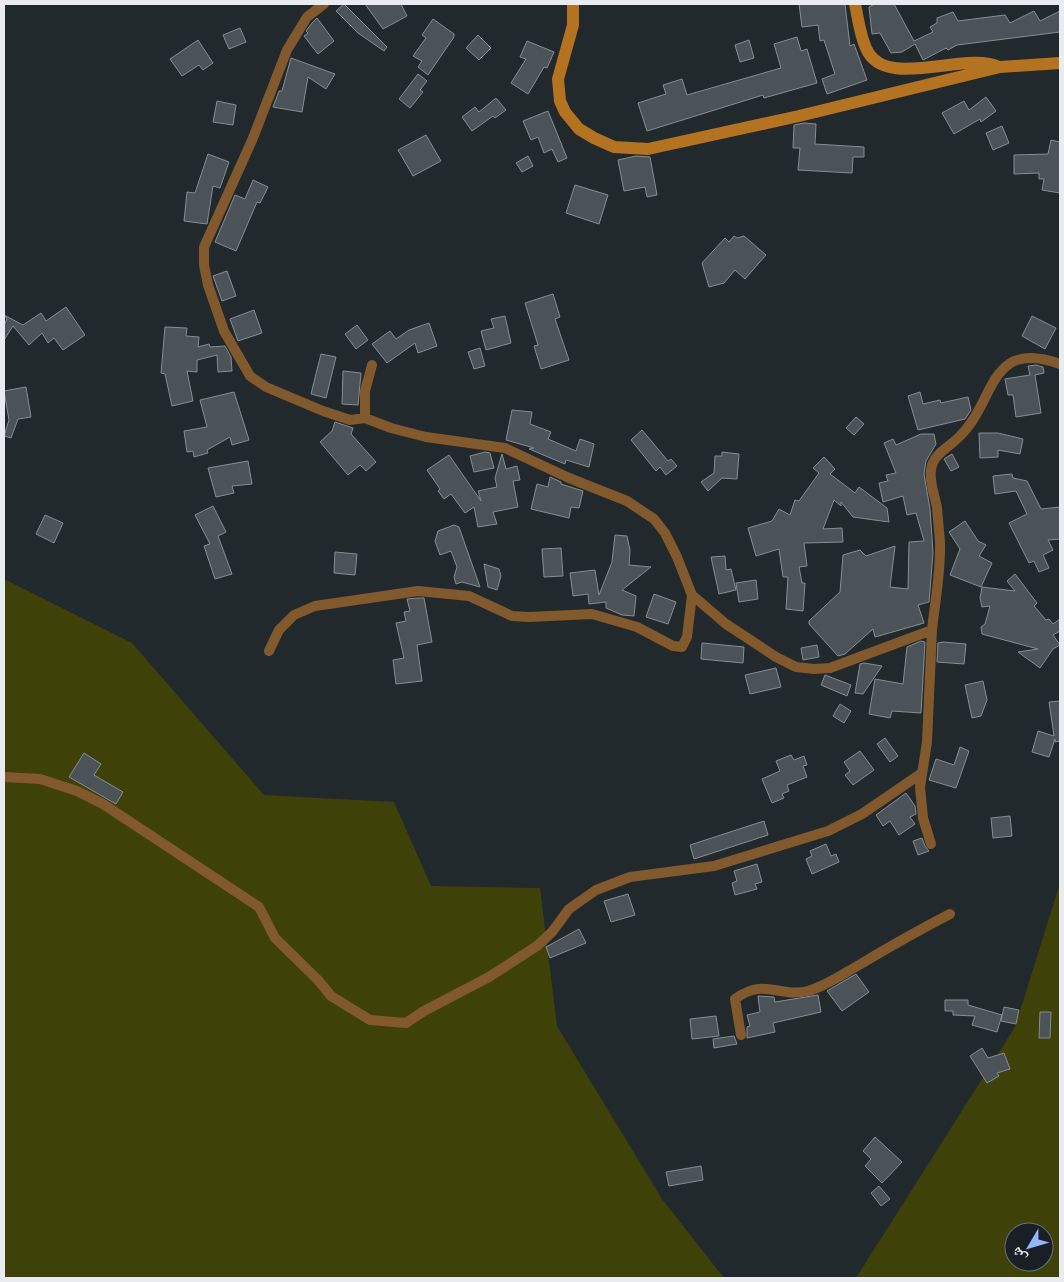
<svg xmlns="http://www.w3.org/2000/svg" width="1064" height="1282" font-family="Roboto,'Noto Naskh Arabic',sans-serif">
	<style>
		.green { fill: #3e4108; fill-rule: evenodd }
		.building { fill: #4b5258; stroke: #868e94 }
		.lines { fill: none; stroke-linecap: round; stroke-linejoin: round }
		.street { stroke: #81592c; stroke-width: 10 }
		.secondary { stroke: #b47321; stroke-width: 12 }
	</style>
	<rect width="100%" height="100%" fill="#22292d"/>
	<path class="green" d="M4,579L132,643L264,795L394,802L431,886L540,888L557,1026L662,1199L724,1278H4Z
		M1060,883V1278H856L1015,1027ZM1014,1232H1044V1262H1014Z"/>
	<path class="building" d="M344,4L387,47L384,51L358,33L336,11Z
		M365,4H401L407,16L383,29Z
		M799,4H845L850,46L854,44L867,80L827,94L822,79L835,74L824,40L820,41L818,25L802,27Z
		M875,4H894L914,41L933,32L930,27L937,23V18L953,12L958,21L1005,15L1010,23L1034,11L1040,21L1060,11V32L957,45L948,50L946,48L923,60L915,44L902,52L891,53L880,33L872,34L869,7Z
		M317,18L334,41L318,54L304,36L308,33L306,31L312,23Z
		M433,19L454,34V37L428,75L418,67L422,61L413,56L426,38L422,35Z
		M240,28L246,42L229,49L223,35Z
		M478,35L491,48L479,60L466,48Z
		M797,37L801,51L807,49L817,83L764,98L763,95L647,131L638,103L666,94L663,85L682,79L687,95L781,68L774,44Z
		M198,40L213,63L203,70L199,65L182,76L170,59Z
		M749,40L754,58L740,62L735,45Z
		M527,41L554,52L547,68L544,67L528,94L511,83L526,59L520,57Z
		M291,58L335,74L326,89L308,77L302,112L273,107L279,91H282Z
		M418,74L427,81L420,90L423,92L410,108L399,99Z
		M986,97L996,111L981,122L980,119L954,134L942,113L964,101L969,110Z
		M496,98L506,110L495,118L493,116L472,131L462,117L475,107L479,112Z
		M217,101L236,105L233,125L213,122Z
		M548,111L567,158L558,162L552,149L544,153L538,137L531,140L523,121Z
		M804,123L816,124L815,144L864,147V157H853L852,173L798,170L800,148H793L794,125Z
		M1002,126L1009,143L993,150L986,133Z
		M426,135L441,161L413,176L398,150Z
		M1051,140L1060,142V193L1042,190L1044,179H1039V173L1014,174V155L1048,154Z
		M208,154L229,162L220,188L213,186L207,224L184,221L187,192L195,193Z
		M528,156L533,166L522,172L516,163Z
		M636,156L650,157L657,195L647,197L645,187L624,191L618,160Z
		M253,180L268,187L260,203L257,202L236,251L215,242L235,195L245,199Z
		M575,185L608,195L599,224L566,213Z
		M734,236L737,238L744,236L766,255L745,279L735,270L724,283L709,287L702,263L725,238L729,242Z
		M227,271L236,296L222,301L213,276Z
		M553,294L560,317L555,319L569,360L541,369L534,346L538,345L525,303Z
		M66,307L85,335L63,350L54,338L48,343L42,333L29,345L13,326L4,340V325L7,319L4,315L23,325L41,313L46,321Z
		M254,310L262,333L238,341L230,319Z
		M505,316L511,343L486,350L481,331L494,328L491,319Z
		M1032,316L1056,328L1045,349L1022,336Z
		M429,323L437,346L418,353L415,343L387,363L372,344L390,331L396,339L409,330Z
		M357,325L368,340L356,349L345,334Z
		M165,327L187,328L186,336L199,337L198,347L209,344L210,347L225,346L231,357L232,371L218,372L217,355L197,360V372L187,371L193,401L172,406L165,374L161,373Z
		M480,348L485,366L474,369L468,352Z
		M321,354L336,357L326,398L311,394Z
		M1036,365L1043,367L1044,373L1035,375L1041,413L1016,417L1013,395H1008L1005,379L1030,375L1028,366Z
		M343,371L361,373L358,405L342,404Z
		M26,387L31,417L18,419L11,438L4,436L9,420L4,391Z
		M234,392L249,440L232,445L230,437L207,450L208,453L194,457L193,451L187,452L184,431L207,427L200,400Z
		M920,392L923,404L940,400L941,403L968,397L971,410L965,419L918,430L908,396Z
		M512,410L532,412L530,424L551,432L548,439L576,451L580,439L594,444L589,467L566,460L565,464L529,449L534,448L506,440Z
		M856,417L864,424L854,435L846,428Z
		M335,422L353,428L351,434L376,462L366,471L360,465L348,475L320,442L332,431Z
		M642,430L668,461L671,459L677,466L666,475L660,467L656,471L631,440Z
		M979,433H998L1023,439L1020,454L998,450V457L980,458Z
		M921,434H934L936,444L926,461L924,474L930,509L933,553L929,602L918,605L924,623L875,637L873,629L845,654L838,656L809,624V621L840,592L843,555L860,550L866,556L895,546L890,587L908,589L909,542L924,541L916,513L907,515L903,496L883,502L879,483L888,481L886,475L896,473L884,443L893,439L896,445Z
		M485,452L490,453L494,468L474,472L470,456Z
		M722,452L739,454L737,479L722,478L708,491L701,482L714,473L715,456H722Z
		M502,454L506,469L517,466L520,480L513,481L518,507L493,512L497,524L478,527L474,507L465,513L451,494L444,499L438,491L440,489L427,470L449,455L481,501L478,491L497,487L495,478Z
		M952,454L959,467L951,471L944,459Z
		M824,457L835,469L830,474L855,493L859,487L887,508L889,522L853,517L841,502V506L834,500L823,529L842,528L843,542L804,543L807,566L799,567L802,583H805L803,611L786,609L788,577H783L779,549L756,556L748,528L772,521L779,509L790,515L795,500L799,501L819,473L813,468Z
		M248,461L252,484L232,486L234,493L216,497L208,468Z
		M1012,474L1013,478L1027,481L1041,509L1060,507V539L1048,540L1053,550L1043,555L1049,568L1039,572L1034,561L1029,563L1009,523L1027,514L1016,491L995,494L993,476Z
		M550,477L561,482V484L583,491L579,508L571,507L569,518L531,509L537,484L548,487Z
		M213,506L226,532L218,536L232,574L215,579L204,546L210,544L195,515Z
		M45,515L63,523L54,543L36,534Z
		M965,521L978,541L986,545L979,556L992,563L981,587L950,575L960,549L949,532Z
		M454,525L459,527L480,587L462,582L456,584L454,577L457,567L451,551L440,555L435,541L438,531Z
		M615,535L627,536L630,550L629,565L651,567L622,590L636,596L634,616L622,615L606,608V602L589,604L588,594L573,596L570,573L595,570L599,595L612,562Z
		M561,548L563,576L544,577L542,549Z
		M335,552L357,554L355,575L334,573Z
		M725,556L726,570L731,569L736,590L719,594L711,557Z
		M484,564L499,569L501,576L497,590L488,587Z
		M1015,574L1037,603L1034,606L1046,620L1049,619L1053,624L1060,619V631L1053,635L1060,645L1053,649L1040,668L1018,652L1038,649L982,634L981,627L985,624L990,606L982,607L980,598L982,587L1015,591L1007,581Z
		M756,580L758,599L739,602L736,583Z
		M654,594L676,602L668,624L646,617Z
		M418,598H424L432,642L417,645L422,681L396,684L393,660L404,658L396,623L406,621L404,612L410,611L407,599Z
		M921,641L925,642L921,713L892,711L890,718L869,714L875,679L903,684L907,647Z
		M943,642L966,644L964,664L937,662L938,643Z
		M702,643L744,647L743,663L701,659Z
		M817,645L819,657L803,660L801,648Z
		M864,663L882,666L863,694L855,693L860,664Z
		M776,668L781,687L750,694L745,675Z
		M825,675L851,685L847,696L821,685Z
		M983,681L987,700L981,716L972,718L965,685Z
		M1060,701V741L1055,742V739L1049,757L1032,752L1038,731L1054,736L1049,702Z
		M840,704L851,711L844,723L833,716Z
		M885,738L898,756L890,762L877,744Z
		M960,747L969,751L956,788L929,780L936,759L954,765Z
		M860,751L874,770L853,785L845,775L850,771L844,762Z
		M84,753L101,764L94,775L123,792L116,804L69,777Z
		M791,755L794,760L804,756L807,765L803,766L807,777L787,785L789,791L782,794L784,798L772,803L762,779L780,771L776,761Z
		M906,793L915,806L916,814L910,817L915,824L899,835L890,821L883,826L876,815Z
		M1010,816L1012,836L993,838L991,818Z
		M764,821L768,835L694,859L690,845Z
		M922,838L925,846L929,851L918,855L913,841Z
		M826,844L831,856L836,854L839,862L812,874L806,859L812,856L810,851Z
		M757,864L762,882L755,884L757,889L735,895L732,883L737,881L734,871Z
		M628,894L635,915L611,922L604,901Z
		M579,929L586,943L550,958L546,947Z
		M856,974L869,992L842,1011L827,991Z
		M818,995L821,1012L773,1023L775,1032L747,1038V1027L750,1026L747,1015L760,1012L758,996L774,997L775,1002Z
		M945,1000H968V1005L1002,1015L997,1032L972,1025L975,1016L953,1015V1011H945Z
		M1004,1007L1019,1010L1016,1024L1001,1021Z
		M1040,1012H1051L1050,1038H1039Z
		M716,1016L719,1036L692,1039L690,1019Z
		M734,1036L737,1044L714,1048L713,1039Z
		M982,1048L988,1058L1004,1053L1010,1069L997,1073L999,1076L987,1083L970,1056Z
		M875,1137L902,1162L882,1183L865,1166L871,1159L863,1151Z
		M701,1166L703,1180L669,1186L666,1172Z
		M879,1186L890,1199L881,1206L871,1193Z"/>
	<g class="lines">
		<path class="street" d="M324,4L307,17L287,50L253,138L204,247V265L208,285L224,331L250,376L266,387L323,411L350,420L365,418L391,428L426,437L505,448L569,478L627,501L654,519L665,533L677,557L692,595L726,624L776,657L796,667L814,669L830,668L932,630C935,601 941,571 940,542C939,531 938,519 937,508C935,496 929,482 931,470C933,453 950,447 960,436C996,401 988,338 1060,364
			M365,418V391L372,365
			M269,651L279,630L294,615L315,606L418,591L469,596L512,616L529,617L592,614L637,627L673,646L682,647L687,637L692,595
			M4,777L40,779L77,791L103,804L259,907L275,938L318,980L331,996L370,1020L406,1023L424,1011L489,977L537,946L552,932L569,909L596,890L630,877L714,866L828,831L862,814L922,773
			M931,844L923,818L920,787L927,742L932,630
			M741,1035L735,999C765,977 778,998 808,991C826,986 843,974 859,965C889,947 919,930 950,914"/>
		<path class="secondary" d="M573,4V25L558,79L560,101L565,112L579,129L594,138L614,147L648,149L799,116L1000,67L1060,63
			M855,4C858,18 860,35 866,48C884,92 966,50 999,67"/>
	</g>
	<rect width="1064" height="1282" fill="none" stroke="#e8ecf0" stroke-width="10"/>
	<g transform="translate(1029 1247) rotate(232)"><circle r="24" fill="#191f24" stroke="#6c7176"/>
	<path d="M0-4L9 19L0 12L-9 19Z" fill="#92b7fd"/>
	<text y="-8" font-size="14" font-weight="bold" text-anchor="middle" fill="#e8ecf0">ش</text>
	</g>
</svg>
